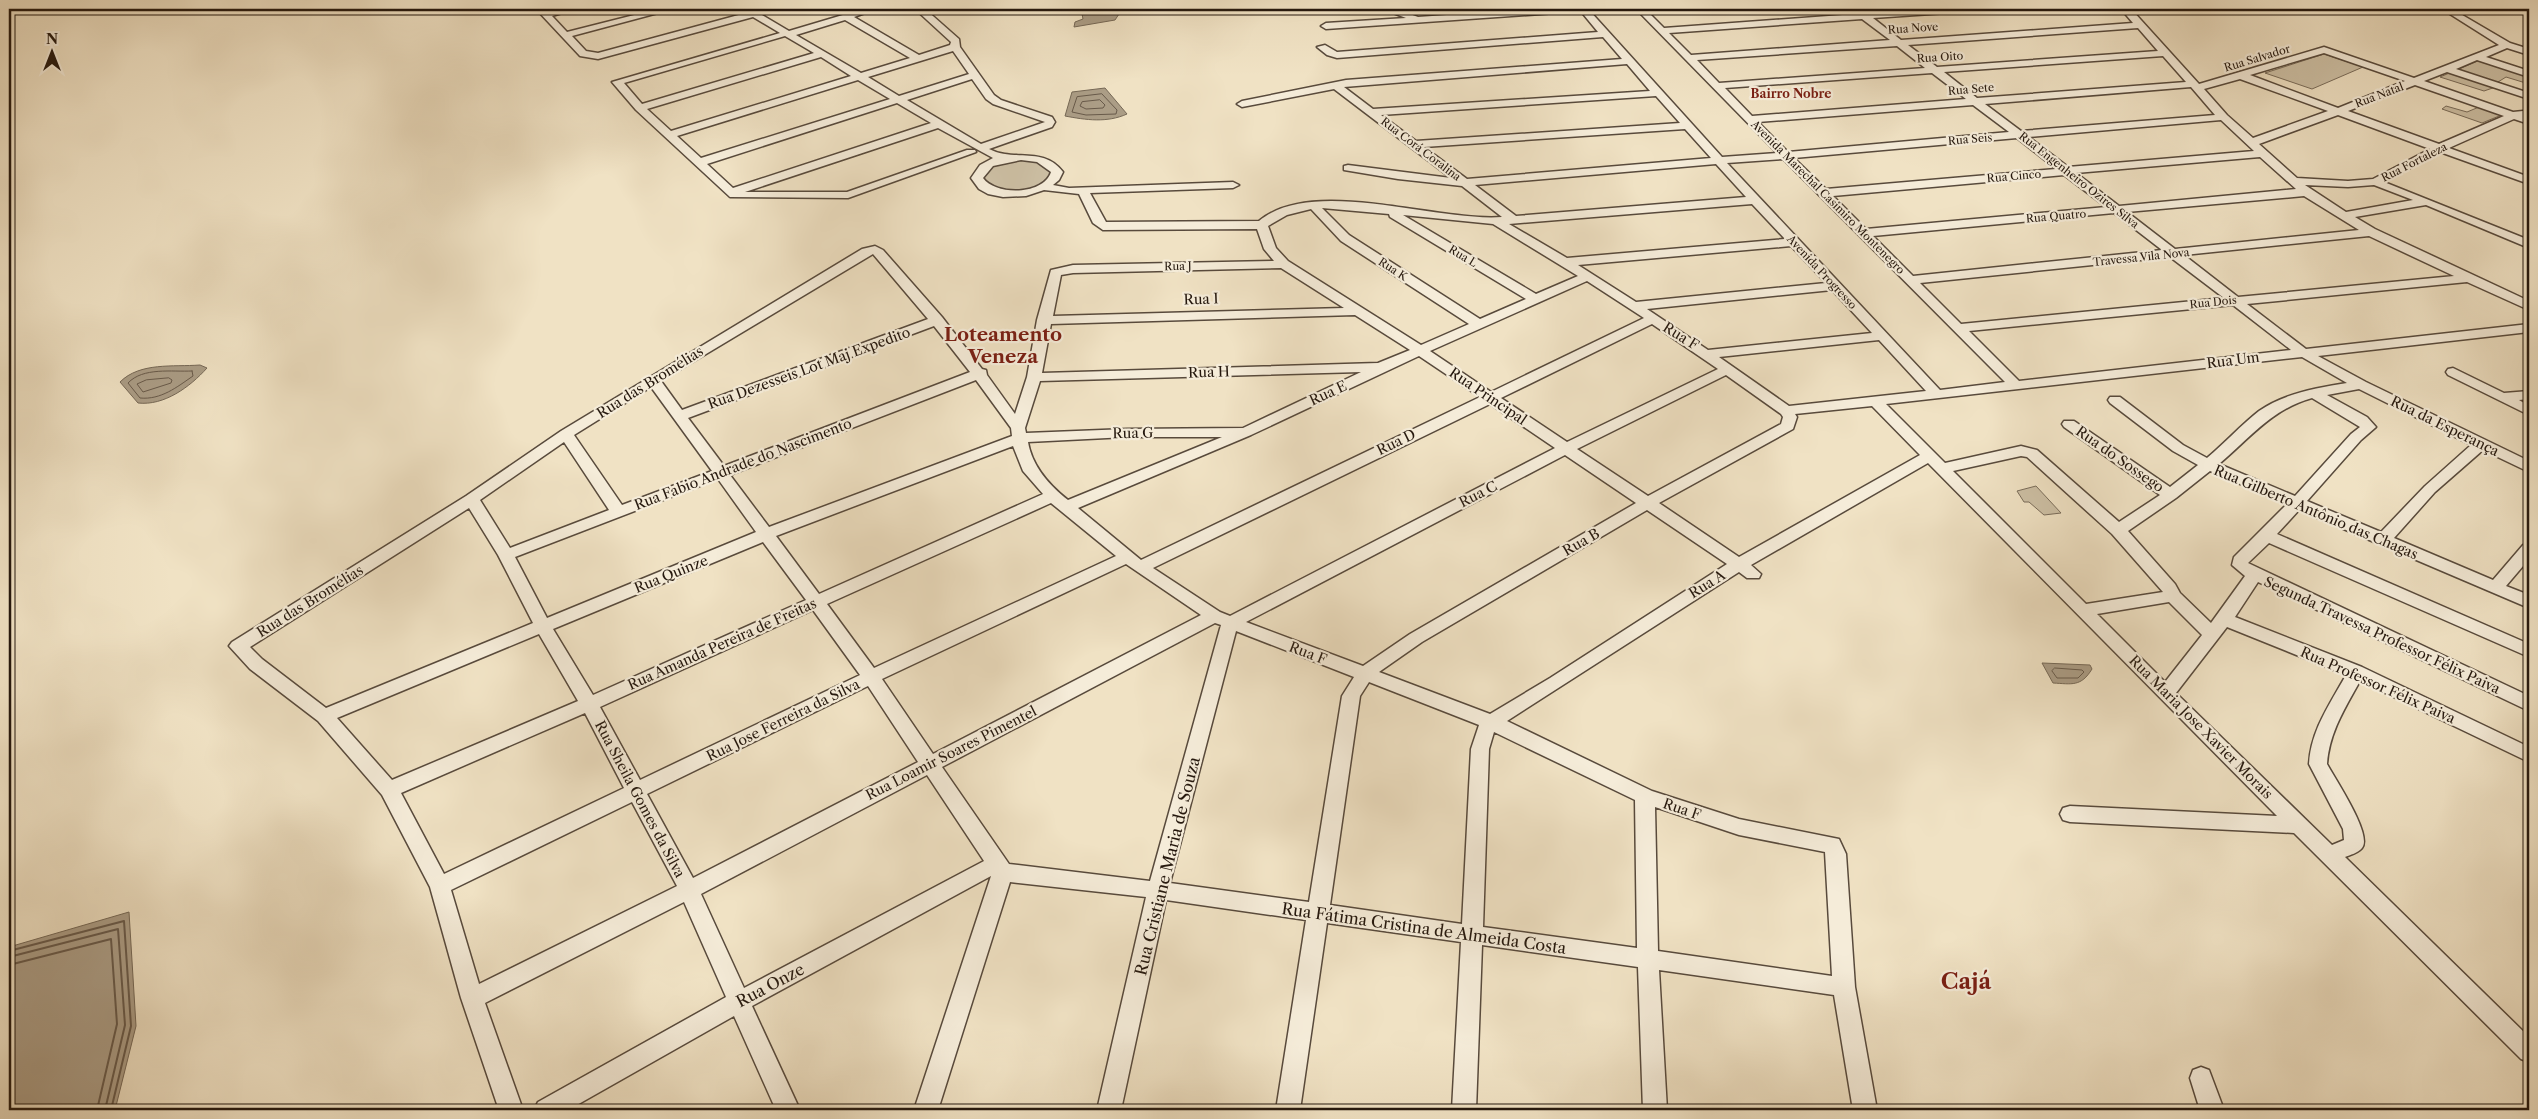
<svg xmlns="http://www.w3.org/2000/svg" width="2538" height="1119" font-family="'Libre Caslon Text',serif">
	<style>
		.green { fill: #cdc0a5; stroke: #796c5a }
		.water { fill: #ab9d86; stroke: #756856 }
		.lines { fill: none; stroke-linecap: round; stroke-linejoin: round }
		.shore-far1 { stroke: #685a4a; stroke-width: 1 }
		.shore { stroke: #685a4a; stroke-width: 2 }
		.minor-casing { stroke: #584a3c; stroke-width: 3 }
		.minor { fill: #f5ecd9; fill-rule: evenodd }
		.labels { text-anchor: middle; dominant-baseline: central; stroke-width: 4.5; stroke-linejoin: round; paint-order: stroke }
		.far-street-label { font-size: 11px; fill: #25180e; stroke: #f5ecd9 }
		.far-neighbourhood-label { font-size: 12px; font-weight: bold; fill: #7a1f14; stroke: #f5ecd9 }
		.street-label { font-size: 14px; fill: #25180e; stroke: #f5ecd9 }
		.near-street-label { font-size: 16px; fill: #25180e; stroke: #f5ecd9 }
		.district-label { font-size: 19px; font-weight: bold; fill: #7a1f14; stroke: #f5ecd9 }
		.near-district-label { font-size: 22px; font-weight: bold; fill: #7a1f14; stroke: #f5ecd9 }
	</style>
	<rect width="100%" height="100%" fill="#f0e2c4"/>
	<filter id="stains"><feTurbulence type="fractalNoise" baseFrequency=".004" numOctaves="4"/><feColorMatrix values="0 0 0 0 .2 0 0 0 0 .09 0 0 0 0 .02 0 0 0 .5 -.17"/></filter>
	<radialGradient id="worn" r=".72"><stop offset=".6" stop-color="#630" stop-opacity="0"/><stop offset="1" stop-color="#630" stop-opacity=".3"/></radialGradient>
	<path class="green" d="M2324,54L2363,67L2312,89L2265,73Z
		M2480,60L2529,76V84L2506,77L2498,82L2504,84L2484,91L2440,77Z
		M2446,106L2467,112L2479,107L2504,114L2482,123L2442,109Z
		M1013,160C1026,160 1045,159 1051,173C1045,192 1013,194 997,189C991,187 987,183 983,180V175L993,165Z
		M2036,486L2061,513L2044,515L2029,502H2024L2017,491Z"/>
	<path class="water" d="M1081,9H1118L1119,14L1115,20L1074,27L1075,22L1083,19Z
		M1105,88L1127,114C1107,123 1086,120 1065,116L1072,92Z
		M200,365L207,368C190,387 164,406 138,403L120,382C140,362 173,367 200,365Z
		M2042,663L2090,665L2092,669C2081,687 2072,684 2053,683Z
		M129,912L136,1026L115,1110H9V947Z"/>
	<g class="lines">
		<path class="shore-far1" d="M1102,94L1117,110L1116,114L1086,115L1072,112L1077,97Z
			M1100,100L1105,105L1103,108L1086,109L1080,106L1082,102Z
			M192,371L193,376C177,387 161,400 140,398L128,383C143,367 172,372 192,371Z
			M169,378L172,380L171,383L143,392L137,384L146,380Z
			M2055,668L2082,670L2084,672L2078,678H2057L2052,671Z"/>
		<path class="shore" d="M9,951L124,921L131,1026L111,1110
			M9,957L118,929L125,1025L105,1110
			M9,965L111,939L117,1024L97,1110"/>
		<defs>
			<path id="minor" d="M536,9H546L548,11L576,9L552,16L567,32L658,9H673L572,36L586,51L598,53L746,13L742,9L755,11L776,9L762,15L789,31L863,9H876L854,17L919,55L950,45L951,42L915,9H925L959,39L960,47L994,95L1001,100L1052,117L1055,122L1052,127L989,149C1014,162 1044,146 1063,172L1059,180L1053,185L1069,188L1233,182L1239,185L1233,188L1090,193L1106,222L1259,221C1313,176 1436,222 1502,217L1462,186L1398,179L1344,170V166L1348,165L1451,178L1334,89L1242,107L1237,104L1242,101L1346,80L1622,59L1603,37L1337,58L1327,55L1317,47L1325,45L1337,52L1598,32L1579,9H1588L1722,157L1777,153L1636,9H1645L1664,28L1856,14L1851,9H1860L1866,13L1927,9H1966L1961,12L1873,18L1901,40L2133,23L2121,9H2131L2199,84L2324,47L2414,78L2499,45L2442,9H2452L2510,43L2529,49V55L2507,48L2486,57L2529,71V77L2477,60L2456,69L2529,93V99L2447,72L2424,81L2513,112L2523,111V115L2529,118V124L2514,119L2449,148L2529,177V184L2440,152L2384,182L2529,240V248L2426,205L2355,217L2375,229L2529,301V310L2467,282L2247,304L2306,349L2529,324V332L2318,356L2366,382L2529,461V472L2483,450L2435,492L2394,538L2493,580L2523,545L2529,544V559L2506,586L2529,595V608L2299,510L2277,534L2529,644V657L2269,543L2248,563L2529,696V711L2258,582L2235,617L2362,667L2529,747V762L2360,681C2345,708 2329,733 2327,764C2335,779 2373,835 2362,848C2358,853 2350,855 2345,857L2529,1037V1062L2521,1059L2294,833L2070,822L2063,820L2060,814L2063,808L2070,806L2277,816L1928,463L1751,565L1761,574L1759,578H1747L1739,572L1507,721L1652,791L1739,819L1839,839L1846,854L1855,987L1877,1110H1853L1834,995L1659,970L1667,1110H1643L1638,967L1482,945L1476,1110H1452L1461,942L1327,923L1300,1110H1276L1306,920L1166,900L1121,1110H1097L1146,897L1010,882L938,1110H914L991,876L752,1006L800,1110H776L734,1016L568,1110H534L538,1102L726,997L684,902L485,1003L523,1110H499L461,998L430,887L382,795L318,721L250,669L229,646L232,642L466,496L561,431L862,249L875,246L883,250L942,317L982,369L986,370L987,375L1015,414L1027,377L1037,320L1051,270L1073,265L1274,261L1264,249L1257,229L1103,230L1093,223L1079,194L1044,190L1026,196L1003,197L988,194L979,189L971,178L980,165L993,158L938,128L745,192H847L967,150H975L976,152L848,198L730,197L636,110L612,82L780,33L753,17L598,59L580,56ZM1862,19L1890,40L1691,55L1669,33ZM845,20L910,58L861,73L796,35ZM2138,28L2158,51L1937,67L1908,45ZM785,36L814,53L642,104L624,83ZM1897,46L1925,68L1719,83L1697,60ZM953,51L969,74L899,96L868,77ZM2324,53L2405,81L2338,108L2250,75ZM2163,56L2186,82L1977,98L1944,72ZM821,57L851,76L671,131L647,109ZM1627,64L1650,91L1373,109L1344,87ZM1932,73L1966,99L1752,116L1725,88ZM972,79L986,99L993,104L1045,122L981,144L907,100ZM2240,79L2328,111L2253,138L2227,115L2204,89ZM858,80L890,99L701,158L677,136ZM2415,85L2504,116L2439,144L2348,111ZM2191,87L2215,115L2021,131L1985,104ZM1656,96L1680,123L1416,141L1381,115ZM897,103L931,123L733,188L707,164ZM1973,105L2009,132L1788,152L1758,122ZM2338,115L2430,149L2373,179L2348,181L2297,178L2259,144ZM2221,120L2254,151L2068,167L2029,137ZM1685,129L1711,158L1467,179L1424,147ZM2017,138L2056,169L1826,189L1794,158ZM2260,157L2296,189L2119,206L2076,173ZM1783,159L2005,382L1940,390L1727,163ZM1021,160L1037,162L1051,172C1044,195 996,196 983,178L993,166ZM1716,164L1746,197L1516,216L1475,185ZM2064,175L2106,207L1866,229L1833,196ZM2305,185L2348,187L2374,185L2413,200L2346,212ZM2304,196L2359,230L2175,249L2127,212ZM1752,204L1785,239L1567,258L1509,224ZM1322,208L1389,214L1390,217L1526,299L1480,319L1349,235ZM1311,209L1341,241L1469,324L1421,345L1288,261L1276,248L1268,226L1287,215ZM2114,213L2162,250L1913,276L1873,236ZM1403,215L1493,224L1578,276L1536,294ZM2369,236L2454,276L2238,297L2184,255ZM1791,246L1826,283L1636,302L1578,265ZM873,254L928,319L682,410L661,381ZM2170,257L2224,298L1961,324L1920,283ZM1281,268L1344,308L1053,316L1061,275L1073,273ZM1587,281L1644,318L1491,392L1430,351ZM1832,290L1872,333L1708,350L1647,309ZM2233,305L2291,350L2019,381L1969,331ZM1355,315L1410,350L1378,363L1042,373L1051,324ZM1652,324L1718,369L1567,442L1501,398ZM934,326L970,372L724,466L688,418ZM1879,340L1926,391L1789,406L1719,357ZM1419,356L1480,397L1141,560L1078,508L1251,435ZM2302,357L2347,383C2317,388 2285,393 2259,411C2241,425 2225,443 2207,458L2183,445L2120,397H2110L2108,400L2110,403L2173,451L2198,465L2170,487L2074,421H2064L2062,424L2064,427L2160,495L2119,522L2037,450L2021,446L1945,463L1886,404ZM1361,372L1243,428L1127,429L1026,433L1025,428L1040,381ZM1726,375L1781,414L1783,417L1781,424L1648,496L1577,449ZM976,380L1011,428L1012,436L769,527L730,475ZM651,387L712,471L622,505L574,435ZM2359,389L2471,445L2425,486L2381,532L2307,501L2361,440L2376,427L2367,417L2327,395ZM2312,398L2360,427L2351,434L2295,496L2219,464C2250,438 2272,409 2312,398ZM1490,404L1555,448L1230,616L1220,612L1153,568ZM1872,406L1920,455L1739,557L1659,503L1793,429L1797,417L1795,414ZM1127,437H1222L1068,500C1049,485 1032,466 1028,442ZM564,442L609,510L510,548L480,500ZM1013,446L1023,471L1043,494L819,594L776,536ZM1565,455L1636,503L1410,634L1363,666L1246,622ZM2021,456L2027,457L2112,534L2163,592L2086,604L1953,471ZM2210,471L2287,504L2234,557L2232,565L2245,576L2211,623L2180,593L2175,584L2128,531L2176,498ZM718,479L756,532L547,618L515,557ZM1051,503L1116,556L874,668L827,604ZM469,508L498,555L533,623L326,708L262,659L250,647ZM1647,510L1727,564L1550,678L1490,714L1379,672L1422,642ZM763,542L806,600L593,695L553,629ZM1126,564L1201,615L933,754L882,679ZM2169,602L2202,635L2165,682L2097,614ZM813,610L860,675L640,780L600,707ZM1215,623L1221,625L1150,881L1009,864L942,767ZM2227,627L2346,675C2330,704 2311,730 2309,764L2343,829L2344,840L2332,845L2176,693ZM1236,631L1354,677L1342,696L1309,902L1170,883ZM539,634L578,701L392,780L337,718ZM1369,682L1479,725L1471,749L1462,924L1330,905L1360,696ZM868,686L918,762L693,878L647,794ZM585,713L624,788L444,874L401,793ZM1494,732L1635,800L1637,948L1483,927L1489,749ZM927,775L984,861L744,988L701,894ZM632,802L677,886L479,984L451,890ZM1655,807L1739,835L1825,852L1832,976L1658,951Z
				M1383,9H1396L1418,17L1534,9H1575L1570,12L1326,29L1321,26L1326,23L1406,18Z
				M2453,368L2504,393L2529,391V399L2519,400L2529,406V415L2448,375L2446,372L2448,369Z
				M2201,1067L2209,1070L2224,1110H2200L2190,1078L2193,1070Z"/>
		</defs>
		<use href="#minor" class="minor-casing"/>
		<use href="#minor" class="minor"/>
	</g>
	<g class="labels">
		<g class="far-street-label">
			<text transform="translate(1913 28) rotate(-4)">Rua Nove</text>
			<text transform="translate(1940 57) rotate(-4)">Rua Oito</text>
			<text transform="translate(2257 58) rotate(-17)">Rua Salvador</text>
			<text transform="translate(1971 89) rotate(-5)">Rua Sete</text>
			<text transform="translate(2379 95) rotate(-21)">Rua Natal</text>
			<text transform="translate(1970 139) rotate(-5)">Rua Seis</text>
			<text transform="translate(1421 149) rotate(37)">Rua Corá Coralina</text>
			<text transform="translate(2414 162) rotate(-27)">Rua Fortaleza</text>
			<text transform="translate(2014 176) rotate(-5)">Rua Cinco</text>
			<text transform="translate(2079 180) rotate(38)">Rua Engenheiro Ozires Silva</text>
			<text transform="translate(1828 197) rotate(45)">Avenida Marechal Casimiro Montenegro</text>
			<text transform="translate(2056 216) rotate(-5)">Rua Quatro</text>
			<text transform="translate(1463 256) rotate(31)">Rua L</text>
			<text transform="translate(2141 257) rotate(-6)">Travessa Vila Nova</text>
			<text transform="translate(1178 266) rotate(-1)">Rua J</text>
			<text transform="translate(1393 269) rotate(33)">Rua K</text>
			<text transform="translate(1822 272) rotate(47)">Avenida Progresso</text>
			<text transform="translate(2213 302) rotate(-6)">Rua Dois</text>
		</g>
		<g class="far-neighbourhood-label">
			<text x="1791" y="93">Bairro Nobre</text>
		</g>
		<g class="street-label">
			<text transform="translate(1201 299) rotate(-2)">Rua I</text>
			<text transform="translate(1681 336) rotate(32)">Rua F</text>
			<text transform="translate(2233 360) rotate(-7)">Rua Um</text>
			<text transform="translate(809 368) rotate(-20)">Rua Dezesseis Lot Maj Expedito</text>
			<text transform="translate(1209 372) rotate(-2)">Rua H</text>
			<text transform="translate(650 382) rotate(-32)">Rua das Bromélias</text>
			<text transform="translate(1328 393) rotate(-25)">Rua E</text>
			<text transform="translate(1488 396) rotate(34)">Rua Principal</text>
			<text transform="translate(2445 426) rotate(26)">Rua da Esperança</text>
			<text transform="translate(1133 433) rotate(-1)">Rua G</text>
			<text transform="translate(1396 442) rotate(-26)">Rua D</text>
			<text transform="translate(2120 459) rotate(35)">Rua do Sossego</text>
			<text transform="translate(743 464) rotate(-21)">Rua Fabio Andrade do Nascimento</text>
			<text transform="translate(1478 494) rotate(-27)">Rua C</text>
			<text transform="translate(2316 512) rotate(23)">Rua Gilberto Antônio das Chagas</text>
			<text transform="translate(1581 542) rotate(-30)">Rua B</text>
			<text transform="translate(671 574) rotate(-22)">Rua Quinze</text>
			<text transform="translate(1707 584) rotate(-32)">Rua A</text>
			<text transform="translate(310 601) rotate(-32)">Rua das Bromélias</text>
			<text transform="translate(2382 635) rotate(25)">Segunda Travessa Professor Félix Paiva</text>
			<text transform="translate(722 644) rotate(-24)">Rua Amanda Pereira de Freitas</text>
			<text transform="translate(1308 653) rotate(21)">Rua F</text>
			<text transform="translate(2378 685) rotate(24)">Rua Professor Félix Paiva</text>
			<text transform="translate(783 720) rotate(-26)">Rua Jose Ferreira da Silva</text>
			<text transform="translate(2201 727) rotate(45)">Rua Maria Jose Xavier Morais</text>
			<text transform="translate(951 753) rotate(-27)">Rua Loamir Soares Pimentel</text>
			<text transform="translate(640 799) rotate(62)">Rua Sheila Gomes da Silva</text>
			<text transform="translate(1682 809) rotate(19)">Rua F</text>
		</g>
		<g class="near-street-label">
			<text transform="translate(1167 866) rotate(-76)">Rua Cristiane Maria de Souza</text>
			<text transform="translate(1424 928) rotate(8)">Rua Fátima Cristina de Almeida Costa</text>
			<text transform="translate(770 985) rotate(-28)">Rua Onze</text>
		</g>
		<g class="district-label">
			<text x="1003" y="334">Loteamento<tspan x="1003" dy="22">Veneza</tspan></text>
		</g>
		<g class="near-district-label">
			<text x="1966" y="981">Cajá</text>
		</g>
	</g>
	<rect width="2538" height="1119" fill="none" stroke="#f0e2c4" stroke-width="30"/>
	<rect x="10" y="10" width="2518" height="1099" fill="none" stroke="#25180e" stroke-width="2.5"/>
	<rect x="15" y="15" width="2508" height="1089" fill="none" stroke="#25180e"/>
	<g transform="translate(52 52)" stroke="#f5ecd9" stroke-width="4" paint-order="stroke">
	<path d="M0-4L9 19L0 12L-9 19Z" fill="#25180e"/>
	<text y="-8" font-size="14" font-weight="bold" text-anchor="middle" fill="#25180e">N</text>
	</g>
	<rect width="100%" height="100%" filter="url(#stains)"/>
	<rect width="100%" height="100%" fill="url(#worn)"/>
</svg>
